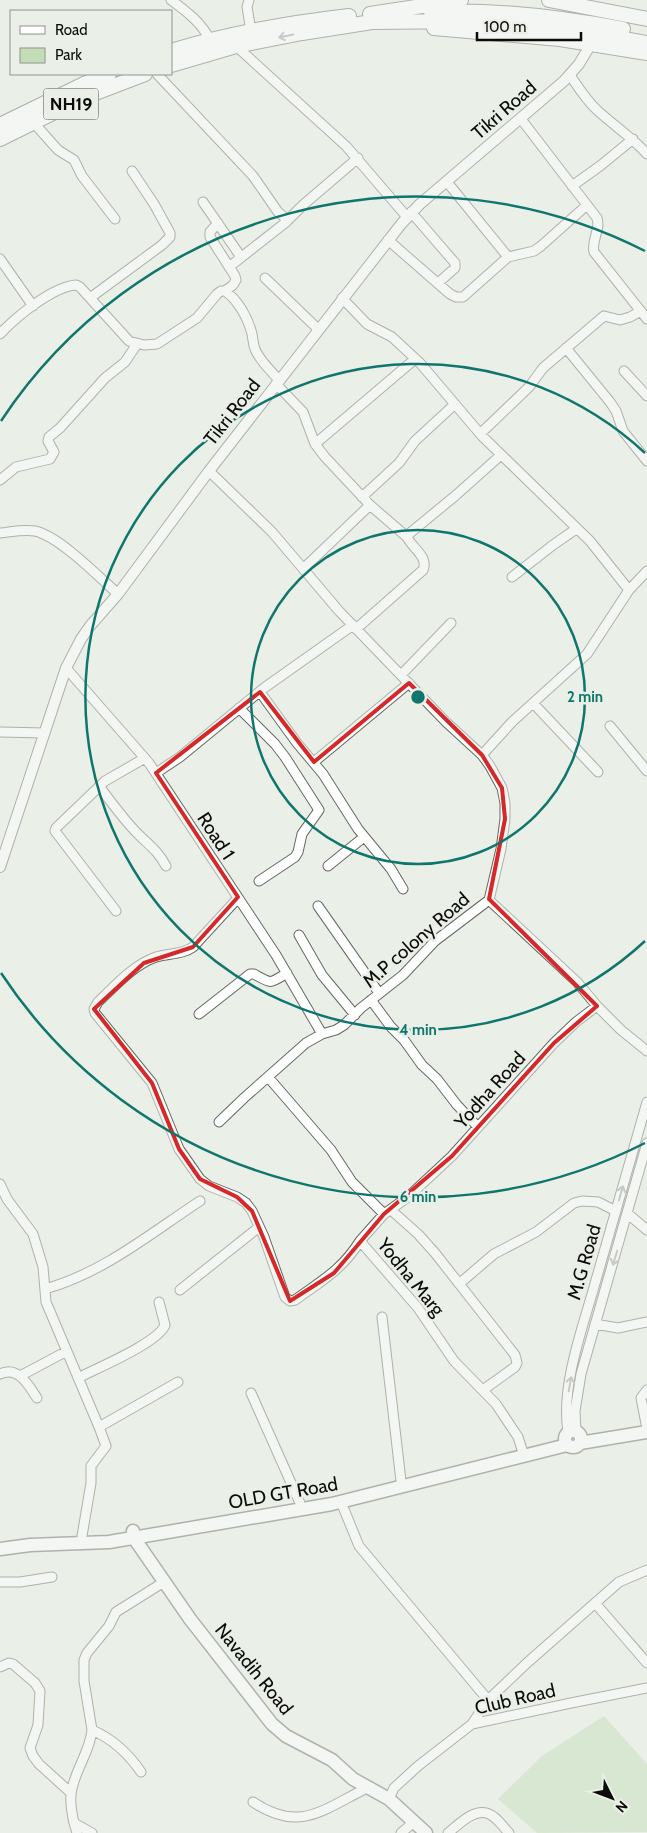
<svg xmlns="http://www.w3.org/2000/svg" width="647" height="1833" font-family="Cabin,sans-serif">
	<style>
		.green { fill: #c4ddb6 }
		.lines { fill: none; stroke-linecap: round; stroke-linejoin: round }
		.minor-casing { stroke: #656963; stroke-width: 11 }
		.tertiary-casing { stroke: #656963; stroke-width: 12 }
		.secondary-casing { stroke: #656963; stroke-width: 15 }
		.trunk-casing { stroke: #656963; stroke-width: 16 }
		.minor { stroke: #fff; stroke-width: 9 }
		.tertiary { stroke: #fff; stroke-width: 10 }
		.secondary { stroke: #fff; stroke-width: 12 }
		.trunk { stroke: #fff; stroke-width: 14 }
		.oneway { stroke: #9d9e9d }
		.marked { fill: none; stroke: #d62828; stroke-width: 4; stroke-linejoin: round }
		.ring { fill: none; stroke: #0f766e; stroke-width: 2.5 }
		.labels { text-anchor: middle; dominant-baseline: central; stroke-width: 5; stroke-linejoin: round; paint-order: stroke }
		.shield { fill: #eaefe7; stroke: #4e504c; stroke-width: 1 }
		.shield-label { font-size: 18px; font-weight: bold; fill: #0b0c0a }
		.street-label { font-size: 19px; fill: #0b0c0a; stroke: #eaefe7 }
		.centre { fill: #0f766e; stroke: #eaefe7; stroke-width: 2.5 }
		.ring-label { font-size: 15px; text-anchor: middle; font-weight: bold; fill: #0f766e; stroke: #eaefe7; stroke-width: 5; stroke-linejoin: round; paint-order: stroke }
	</style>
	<rect width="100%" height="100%" fill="#eaefe7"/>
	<path class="green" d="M604,1716L647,1764V1832L537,1833L498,1799L542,1756Z"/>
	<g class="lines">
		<defs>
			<path id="minor" d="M171,0C187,12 201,22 210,40
				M249,0L247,7L251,31
				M236,46L346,146L407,217
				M157,74L253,176L278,212L288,220
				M570,75C578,87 586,100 597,110C613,125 632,137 647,154
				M521,119L597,218C601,230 591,240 594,252L647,319
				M33,122L58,150L74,160L82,176L115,219
				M447,182L508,257
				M572,186L600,166L633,139
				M203,202L241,257
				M411,212L455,263V268L438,283
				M218,223L210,232V237L235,276L236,280L233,285L225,291
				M388,240L450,294L456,297H463L508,257L534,251L541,246L587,205
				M0,259L33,306
				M229,267L285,223L303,205L358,158
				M265,278L318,329
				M90,298L162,245L170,237V233L154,204L132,171
				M342,298L367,324L392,337L420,363L482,436L590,541L629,590
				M0,334C16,317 52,287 76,285L80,287L129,341L144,345L157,344L197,318L217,294L221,291H225C238,300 248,318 252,334C253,339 253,344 255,349C259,360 271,371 279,380
				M566,348L610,402L616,411L623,431L647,461
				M624,371L647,396
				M276,384L303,412L315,444L325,457L370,505L407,537
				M480,434L529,387L543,368L604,316L620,320L630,317L641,311
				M315,444L415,359
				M209,471L272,532L339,611L446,722L482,755L490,766L502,788L505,803V819L501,849L489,900
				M0,480L16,467L50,459L54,452L48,441L49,437L60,428L105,378L125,362L137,344
				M362,497L399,463L415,441L455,404
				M0,533C11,532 23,529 35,531C59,536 99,577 118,594
				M304,568L370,505
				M512,577L553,545L576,529
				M356,629L423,570C429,557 412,548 407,537L410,533L455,496L501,455
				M66,668L149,763L276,955L322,1034
				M401,675L451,623
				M260,692L297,743L323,774L358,829L391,869L403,889
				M533,703L598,772
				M239,708L275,744L285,757L319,810L302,834L298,852L295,857L259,881
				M610,726L647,771
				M0,732L45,733
				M482,755L512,722L587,654L629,590L647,571
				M314,762L409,683
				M156,773L180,757L264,688L353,625
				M99,786C111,802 124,820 138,834C150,846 158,851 166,866
				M328,866L364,837
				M238,898L193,947C182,955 168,953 156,957C133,965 114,987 98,1002L94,1009L95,1013L152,1083L179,1149L200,1179L209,1186L237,1197L246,1203L252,1211L264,1237L285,1297L290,1301L295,1300C321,1281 342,1270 360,1241L418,1308L454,1361L496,1404L518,1437L524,1456
				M318,906L379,993
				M116,911L55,831L56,828L105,781L145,758
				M299,935L322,975L355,1015
				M371,1000L391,1027L404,1040L422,1065L437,1079L457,1105L478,1127
				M199,1014L250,974H254C272,984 269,984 287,973
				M268,1077L331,1150L352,1182L384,1214
				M219,1122L244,1098L306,1043L322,1034L336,1030L344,1025L361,1008L403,975L435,941L489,900L577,982L597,1006
				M0,1184L7,1199L33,1234L43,1267L46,1302L99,1427L106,1446L91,1466V1483L82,1536
				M391,1210L418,1234L435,1253L515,1355L517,1363L515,1367L483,1390
				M628,1214L647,1230
				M360,1241L384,1214L408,1197L452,1156L554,1043L576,1022L597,1006L621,1030L647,1051
				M459,1284L494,1254L536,1232L574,1203L582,1201L598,1202L616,1211
				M45,1289C103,1273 151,1233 200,1201
				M180,1290L259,1227
				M382,1317L401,1481
				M595,1324L618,1328L647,1322
				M0,1374C18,1365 29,1386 37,1398
				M20,1376L67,1351
				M78,1378C97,1368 158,1343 165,1325L159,1302
				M251,1393L300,1503
				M646,1424L641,1398L647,1390
				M99,1427L178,1382
				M576,1431L575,1411L581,1374L647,1143
				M568,1432C561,1389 580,1335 592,1294C610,1230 629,1166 647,1102
				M341,1502L359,1546L488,1700
				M0,1582H20L52,1577
				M595,1603L647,1663
				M0,1667L9,1663L13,1664L35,1683L40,1691L38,1725L30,1748L33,1756L39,1764L71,1793
				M472,1724L488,1700L528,1662L619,1582L647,1570
				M92,1730C113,1739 128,1753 141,1772
				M389,1799L394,1788L418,1766L472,1724L571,1703L647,1688
				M253,1802C300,1833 322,1810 367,1788
				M74,1823C72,1814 70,1804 71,1795C73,1772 90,1753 92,1730L84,1681V1660L87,1653L109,1626L116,1612L164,1582
				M77,1833L74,1823L92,1833
				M401,1833L414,1822
				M448,1833C458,1825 475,1807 489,1814C497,1817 503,1827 509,1833"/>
			<path id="tertiary" d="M0,867L66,668L81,639L90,626L118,594L209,471L402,223L420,204L564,81L579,64L591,44"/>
			<path id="secondary" d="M565 1439a8 8 0 1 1 16 0a8 8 0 1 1-16 0Z
				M580,1443L647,1432
				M133,1531L134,1538L190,1619L272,1724L286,1736L332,1760L353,1779L389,1799L426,1833
				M0,1549L30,1545L109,1542L332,1504L567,1445"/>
			<path id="trunk" d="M549,0L647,19
				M431,12C495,9 560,17 623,29
				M370,14L461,0
				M434,28L560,39L647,53
				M171,51C229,33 289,23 349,16
				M171,65L236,46L302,33L372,22L471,21L531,25L579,31L647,43
				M0,125L84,84L109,74
				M0,139L85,97L145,74"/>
		</defs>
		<use href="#minor" class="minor-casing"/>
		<use href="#tertiary" class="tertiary-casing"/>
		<use href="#secondary" class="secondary-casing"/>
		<use href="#trunk" class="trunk-casing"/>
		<use href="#minor" class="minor"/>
		<use href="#tertiary" class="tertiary"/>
		<use href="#secondary" class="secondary"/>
		<use href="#trunk" class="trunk"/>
	</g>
	<defs><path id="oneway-shaft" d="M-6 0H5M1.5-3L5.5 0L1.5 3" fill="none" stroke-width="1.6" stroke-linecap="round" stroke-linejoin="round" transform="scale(1.25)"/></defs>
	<g class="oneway">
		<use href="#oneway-shaft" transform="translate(286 36) rotate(169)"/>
		<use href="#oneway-shaft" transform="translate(621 1193) rotate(-74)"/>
		<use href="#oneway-shaft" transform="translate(615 1258) rotate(107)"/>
		<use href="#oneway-shaft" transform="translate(570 1384) rotate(-80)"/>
	</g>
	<path d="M0 0H647V1833H0ZM409,683L482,755L502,788L505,819L489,899L597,1006L554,1043L452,1156L384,1214L334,1273L290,1301L252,1211L237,1197L200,1179L179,1149L152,1083L94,1009L144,963L193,947L238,897L156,773L260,692L314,762Z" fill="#eaefe7" fill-opacity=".55" fill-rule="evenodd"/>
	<path class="marked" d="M409,683L482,755L502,788L505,819L489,899L597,1006L554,1043L452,1156L384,1214L334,1273L290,1301L252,1211L237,1197L200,1179L179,1149L152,1083L94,1009L144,963L193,947L238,897L156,773L260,692L314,762Z"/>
	<g class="ring">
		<circle cx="418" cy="697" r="167"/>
		<path d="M645 941A333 333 0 1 1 645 453"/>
		<path d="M645 1143A500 500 0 0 1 1 973M1 421A500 500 0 0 1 645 251"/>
	</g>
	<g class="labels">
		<rect class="shield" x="43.5" y="88.5" width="55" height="31" rx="4"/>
		<g class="shield-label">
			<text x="71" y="104">NH19</text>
		</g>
		<g class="street-label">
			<text transform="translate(504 110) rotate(-41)">Tikri Road</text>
			<text transform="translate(232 412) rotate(-52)">Tikri Road</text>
			<text transform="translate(216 836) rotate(57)">Road 1</text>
			<text transform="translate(416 940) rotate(-41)">M.P colony Road</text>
			<text transform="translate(490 1090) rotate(-48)">Yodha Road</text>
			<text transform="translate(584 1262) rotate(-74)">M.G Road</text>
			<text transform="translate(411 1277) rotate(51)">Yodha Marg</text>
			<text transform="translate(283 1493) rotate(-10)">OLD GT Road</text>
			<text transform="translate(254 1669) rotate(51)">Navadih Road</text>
			<text transform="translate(515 1699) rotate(-13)">Club Road</text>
		</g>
	</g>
	<circle cx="418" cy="697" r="8" class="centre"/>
	<g class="ring-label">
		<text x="585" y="702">2 min</text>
		<text x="418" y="1035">4 min</text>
		<text x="418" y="1202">6 min</text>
	</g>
	<rect x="10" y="10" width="162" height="65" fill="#eaefe7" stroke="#91948f"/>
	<rect x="20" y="26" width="25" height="8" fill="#ffffff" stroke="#91948f"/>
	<text x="55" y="35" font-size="15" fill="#0b0c0a">Road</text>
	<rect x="20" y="48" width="25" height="15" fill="#c4ddb6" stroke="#91948f"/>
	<text x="55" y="60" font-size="15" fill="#0b0c0a">Park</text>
	<g transform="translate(612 1798) rotate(132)" stroke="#eaefe7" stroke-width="4" paint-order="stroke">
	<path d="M0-4L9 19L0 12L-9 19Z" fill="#0b0c0a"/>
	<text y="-8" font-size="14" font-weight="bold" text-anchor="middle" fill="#0b0c0a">N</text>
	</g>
	<path d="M477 32v8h104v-8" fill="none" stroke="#0b0c0a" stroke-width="2.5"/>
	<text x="484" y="32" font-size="15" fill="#0b0c0a" stroke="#eaefe7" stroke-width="4" paint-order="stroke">100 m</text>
</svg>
